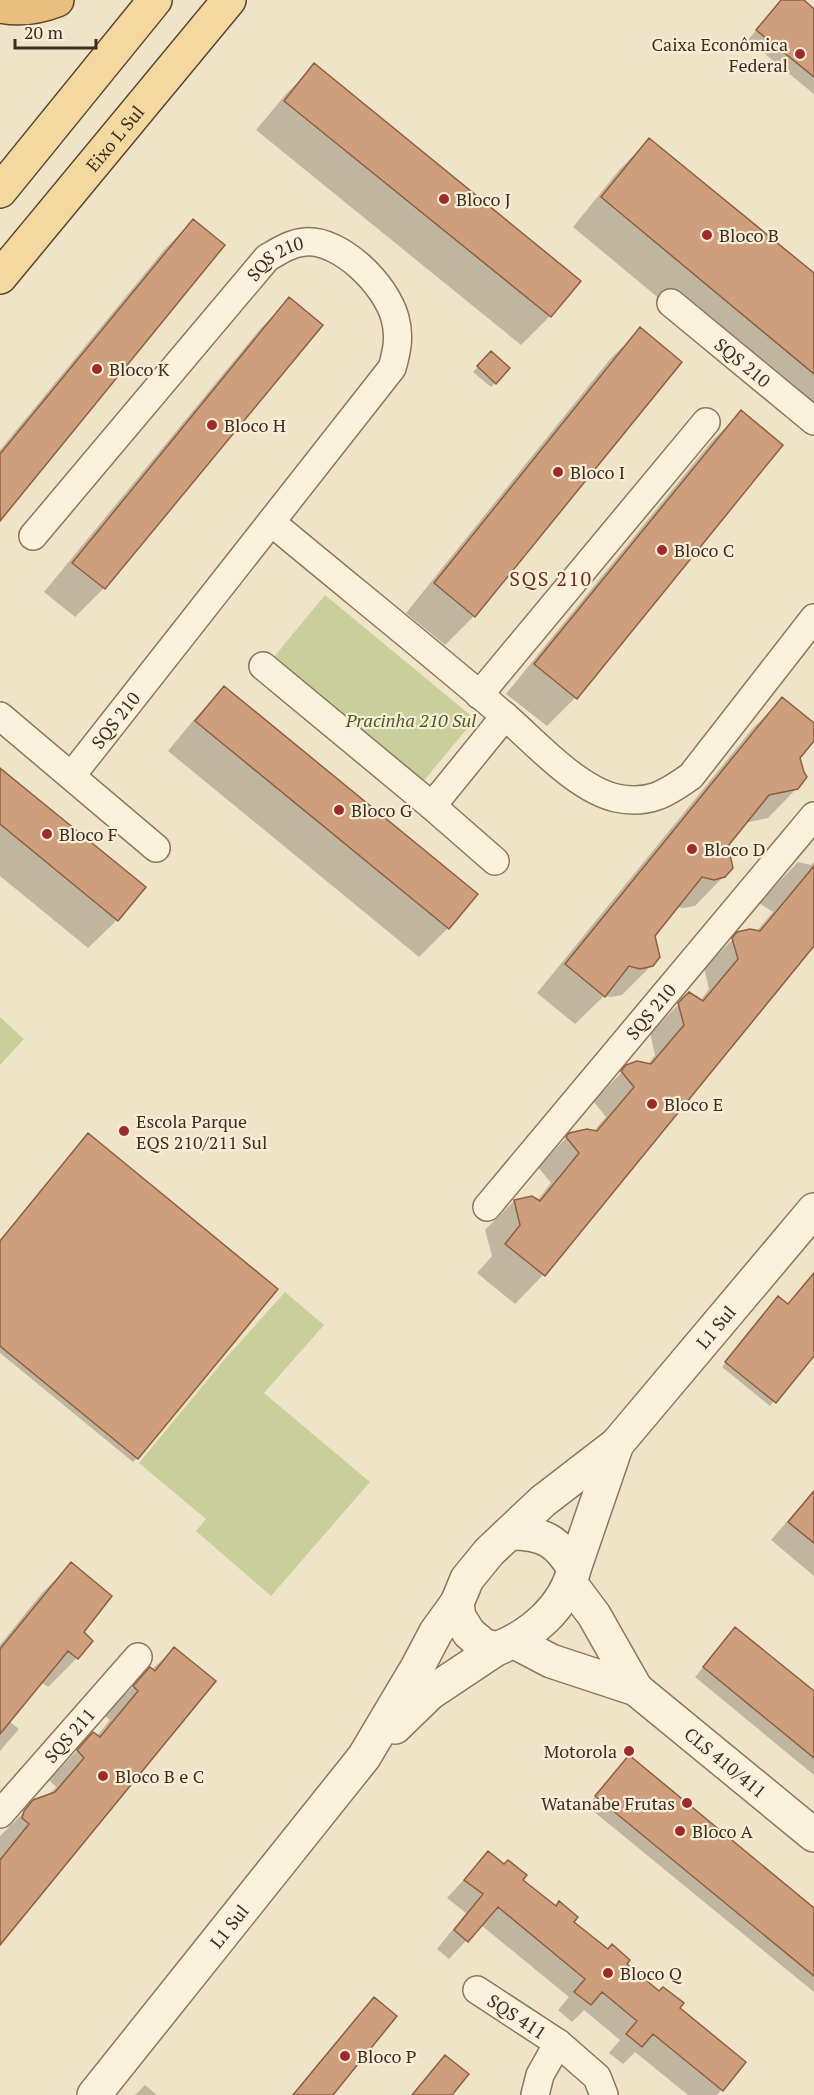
<svg xmlns="http://www.w3.org/2000/svg" width="814" height="2095" font-family="'PT Serif',serif">
	<style>
		.green { fill: #c9cf9b }
		.shadow { fill: #0003 }
		.building { fill: #cf9f7d; stroke: #8d5f41; stroke-width: 1.5 }
		.lines { fill: none; stroke-linecap: round; stroke-linejoin: round }
		.minor-casing { stroke: #8d765c; stroke-width: 30 }
		.tertiary-casing { stroke: #8d765c; stroke-width: 36 }
		.primary-casing { stroke: #5b4430; stroke-width: 36 }
		.trunk-casing { stroke: #5b4430; stroke-width: 36 }
		.minor { stroke: #faf1dc; stroke-width: 27 }
		.tertiary { stroke: #faf1dc; stroke-width: 33 }
		.primary { stroke: #f3d9a0; stroke-width: 33 }
		.trunk { stroke: #eabe7c; stroke-width: 33 }
		.poi-dot { fill: #9e2a2b; stroke: #f7eed8; stroke-width: 2 }
		.labels { text-anchor: middle; dominant-baseline: central; stroke-width: 4.5; stroke-linejoin: round; paint-order: stroke }
		.poi-label { font-size: 18px; fill: #3d2e20; stroke: #f7eed8; text-anchor: start }
		.street-label { font-size: 18px; fill: #3d2e20; stroke: #f7eed8 }
		.park-label { font-size: 18px; font-style: italic; fill: #4d5a26; stroke: #f7eed8 }
		.neighbourhood-label { font-size: 20px; letter-spacing: 1.5px; fill: #6b2e1e; stroke: #f7eed8 }
	</style>
	<rect width="100%" height="100%" fill="#f0e4c8"/>
	<path class="green" d="M325,595L475,719L422,783L273,658Z
		M0,1017L24,1039L0,1065Z
		M285,1292L324,1325L264,1393L370,1482L271,1596L196,1531L206,1519L139,1463L225,1359Z"/>
	<path class="shadow" d="M781,0H801L814,11V94L748,40Z
		M315,65L578,281L550,316L521,345L256,130L286,94Z
		M649,140L814,275V427L573,227L620,169Z
		M193,221L0,517V450L164,250Z
		M290,299L321,325L104,588L75,617L44,592L261,328Z
		M640,330L474,616L445,645L406,613L611,358Z
		M491,353L495,383L491,387L473,372Z
		M741,412L575,698L547,726L506,694L712,441Z
		M224,688L476,894L448,928L419,957L168,751L196,717Z
		M782,699L814,725V738L798,757L797,788L768,818L745,823L726,846L724,876L695,906L684,908L676,907L653,935L652,965L622,995L611,997L604,996L575,1024L537,993L753,728Z
		M0,770L117,920L88,948L0,876Z
		M798,862L811,865L814,862V945L543,1275L515,1304L477,1273L492,1256L485,1230L514,1201L532,1197L537,1201L551,1183L538,1167L570,1134L593,1132L606,1117L593,1101L627,1067L647,1065L655,1055L650,1033L689,994L700,1001L709,989L704,968L738,934L756,932L773,912L759,903Z
		M0,1242L137,1458L133,1462L0,1353Z
		M814,1273V1353L770,1406L722,1367L774,1302L788,1306Z
		M814,1493V1576L771,1540L796,1511Z
		M71,1564L81,1632L77,1658L48,1687L41,1682L9,1721L19,1729L0,1751V1645L42,1593Z
		M735,1629L814,1693V1775L695,1677Z
		M174,1649L0,1942V1836L34,1802L48,1796L56,1787L49,1780L93,1734L97,1736L110,1720L105,1716L121,1698Z
		M620,1767L814,1909V1992L587,1806Z
		M488,1853L744,2063L717,2095H688L635,2052L623,2064L609,2053L620,2040L584,2010L572,2022L558,2010L569,1997L481,1925L449,1959L437,1949L466,1913L447,1898Z
		M374,1999L331,2095H292L360,2013Z
		M445,2057L450,2095H411L431,2071Z
		M145,2085L157,2095H135Z"/>
	<path class="building" d="M781,0H804L814,9V77L756,30Z
		M314,63L581,281L551,317L284,101Z
		M649,138L814,273V374L601,197Z
		M193,219L225,245L0,521V454Z
		M289,297L323,325L105,589L72,563Z
		M640,327L682,362L475,617L434,583Z
		M491,351L510,368L496,384L477,366Z
		M741,410L783,445L577,699L534,664Z
		M224,686L478,894L449,929L195,721Z
		M782,697L814,723V741L800,758L804,772L807,777L798,789L769,795L728,846L733,868L725,877L714,880L702,877L655,936L660,957L653,966L640,969L629,966L605,997L565,964Z
		M0,768L146,887L118,921L0,824Z
		M814,866V946L545,1276L505,1244L520,1225L514,1200L532,1196L540,1201L579,1153L566,1137L569,1133L587,1129L597,1131L634,1087L621,1071L626,1065L637,1061L651,1064L684,1025L678,1003L689,992L703,1001L738,959L732,938L737,932L750,929L760,931Z
		M88,1133L278,1289L138,1459L0,1346V1241Z
		M814,1273V1356L776,1403L725,1362L778,1296L788,1304Z
		M814,1491V1543L788,1522Z
		M71,1562L112,1596L84,1632L93,1641L78,1659L68,1651L0,1734V1649Z
		M735,1627L814,1691V1758L703,1667Z
		M174,1647L216,1681L0,1945V1860L29,1824L22,1818L24,1811L33,1800L55,1792L84,1758L77,1750L93,1732L100,1737L138,1691L133,1686L150,1667L155,1671Z
		M629,1755L814,1908V1976L595,1796Z
		M488,1851L504,1864L508,1860L527,1875L523,1880L556,1906L559,1901L578,1917L574,1922L608,1949L612,1944L630,1960L627,1964L659,1991L663,1987L684,2003L680,2008L746,2062L723,2091L653,2034L642,2047L626,2034L637,2021L602,1992L591,2005L574,1992L585,1979L498,1907L468,1942L454,1930L483,1894L464,1880Z
		M374,1997L397,2016L333,2095H293Z
		M445,2055L469,2074L452,2095H412Z"/>
	<g class="lines">
		<defs>
			<g id="minor">
				<path id="s1" d="M671,303L814,421"/>
				<path id="s2" d="M33,536L267,258C279,251 291,243 305,242C341,239 386,285 395,318C400,336 397,351 392,368L271,522"/>
				<path d="M263,666L432,806L505,716"/>
				<path d="M479,695L706,422"/>
				<path d="M0,716L156,848"/>
				<path id="s3" d="M72,775L271,522C349,587 429,651 506,717C536,743 577,789 616,798C648,805 666,794 691,776L814,618"/>
				<path d="M432,806L495,861"/>
				<path id="s4" d="M487,1207L814,816"/>
				<path id="s5" d="M0,1814L138,1657"/>
				<path id="s6" d="M477,1990L558,2043L597,2077L604,2095"/>
				<path d="M535,2095L540,2075L558,2043"/>
			</g>
			<g id="tertiary">
				<path id="s7" d="M511,1533C543,1533 558,1541 574,1569C565,1607 531,1636 496,1649L483,1645L469,1633L459,1617L457,1603L467,1579L489,1552L543,1501L617,1444L814,1210"/>
				<path d="M574,1569L617,1444"/>
				<path d="M570,1583L594,1615L636,1689"/>
				<path id="s8" d="M515,1642L551,1661L636,1689L814,1835"/>
				<path d="M395,1727L430,1693L496,1649"/>
				<path id="s9" d="M94,2095L364,1757L417,1668L436,1632L457,1603"/>
			</g>
			<g id="primary">
				<path d="M0,191L155,0"/>
				<path id="s10" d="M0,277L229,0"/>
			</g>
			<path id="trunk" d="M0,6C19,10 39,7 57,0"/>
		</defs>
		<use href="#minor" class="minor-casing"/>
		<use href="#tertiary" class="tertiary-casing"/>
		<use href="#primary" class="primary-casing"/>
		<use href="#trunk" class="trunk-casing"/>
		<use href="#minor" class="minor"/>
		<use href="#tertiary" class="tertiary"/>
		<use href="#primary" class="primary"/>
		<use href="#trunk" class="trunk"/>
	</g>
	<g class="poi-dot">
		<circle cx="800" cy="54" r="6"/>
		<circle cx="444" cy="199" r="6"/>
		<circle cx="707" cy="235" r="6"/>
		<circle cx="97" cy="369" r="6"/>
		<circle cx="212" cy="425" r="6"/>
		<circle cx="558" cy="472" r="6"/>
		<circle cx="662" cy="550" r="6"/>
		<circle cx="339" cy="810" r="6"/>
		<circle cx="47" cy="834" r="6"/>
		<circle cx="692" cy="849" r="6"/>
		<circle cx="652" cy="1104" r="6"/>
		<circle cx="124" cy="1131" r="6"/>
		<circle cx="629" cy="1751" r="6"/>
		<circle cx="103" cy="1776" r="6"/>
		<circle cx="687" cy="1803" r="6"/>
		<circle cx="680" cy="1831" r="6"/>
		<circle cx="608" cy="1973" r="6"/>
		<circle cx="345" cy="2056" r="6"/>
	</g>
	<g class="labels">
		<g class="poi-label">
			<text x="788" y="44" text-anchor="end">Caixa Econômica<tspan x="788" dy="21">Federal</tspan></text>
			<text x="456" y="199">Bloco J</text>
			<text x="719" y="235">Bloco B</text>
			<text x="109" y="369">Bloco K</text>
			<text x="224" y="425">Bloco H</text>
			<text x="570" y="472">Bloco I</text>
			<text x="674" y="550">Bloco C</text>
			<text x="351" y="810">Bloco G</text>
			<text x="59" y="834">Bloco F</text>
			<text x="704" y="849">Bloco D</text>
			<text x="664" y="1104">Bloco E</text>
			<text x="136" y="1121">Escola Parque<tspan x="136" dy="21">EQS 210/211 Sul</tspan></text>
			<text x="617" y="1751" text-anchor="end">Motorola</text>
			<text x="115" y="1776">Bloco B e C</text>
			<text x="675" y="1803" text-anchor="end">Watanabe Frutas</text>
			<text x="692" y="1831">Bloco A</text>
			<text x="620" y="1973">Bloco Q</text>
			<text x="357" y="2056">Bloco P</text>
		</g>
		<g class="street-label">
			<text stroke="none"><textPath href="#s10" startOffset="180">Eixo L Sul</textPath></text>
			<text stroke="none"><textPath href="#s2" startOffset="370">SQS 210</textPath></text>
			<text stroke="none"><textPath href="#s1" startOffset="93">SQS 210</textPath></text>
			<text stroke="none"><textPath href="#s3" startOffset="70">SQS 210</textPath></text>
			<text stroke="none"><textPath href="#s4" startOffset="255">SQS 210</textPath></text>
			<text stroke="none"><textPath href="#s7" startOffset="640">L1 Sul</textPath></text>
			<text stroke="none"><textPath href="#s5" startOffset="105">SQS 211</textPath></text>
			<text stroke="none"><textPath href="#s8" startOffset="246">CLS 410/411</textPath></text>
			<text stroke="none"><textPath href="#s9" startOffset="216">L1 Sul</textPath></text>
			<text stroke="none"><textPath href="#s6" startOffset="48">SQS 411</textPath></text>
		</g>
		<g class="park-label">
			<text x="411" y="720">Pracinha 210 Sul</text>
		</g>
		<g class="neighbourhood-label">
			<text x="551" y="578">SQS 210</text>
		</g>
	</g>
	<path d="M15 39v9h81v-9" fill="none" stroke="#3d2e20" stroke-width="3"/>
	<text x="24" y="39" font-size="18" fill="#3d2e20" stroke="#f7eed8" stroke-width="4.5" paint-order="stroke">20 m</text>
</svg>
